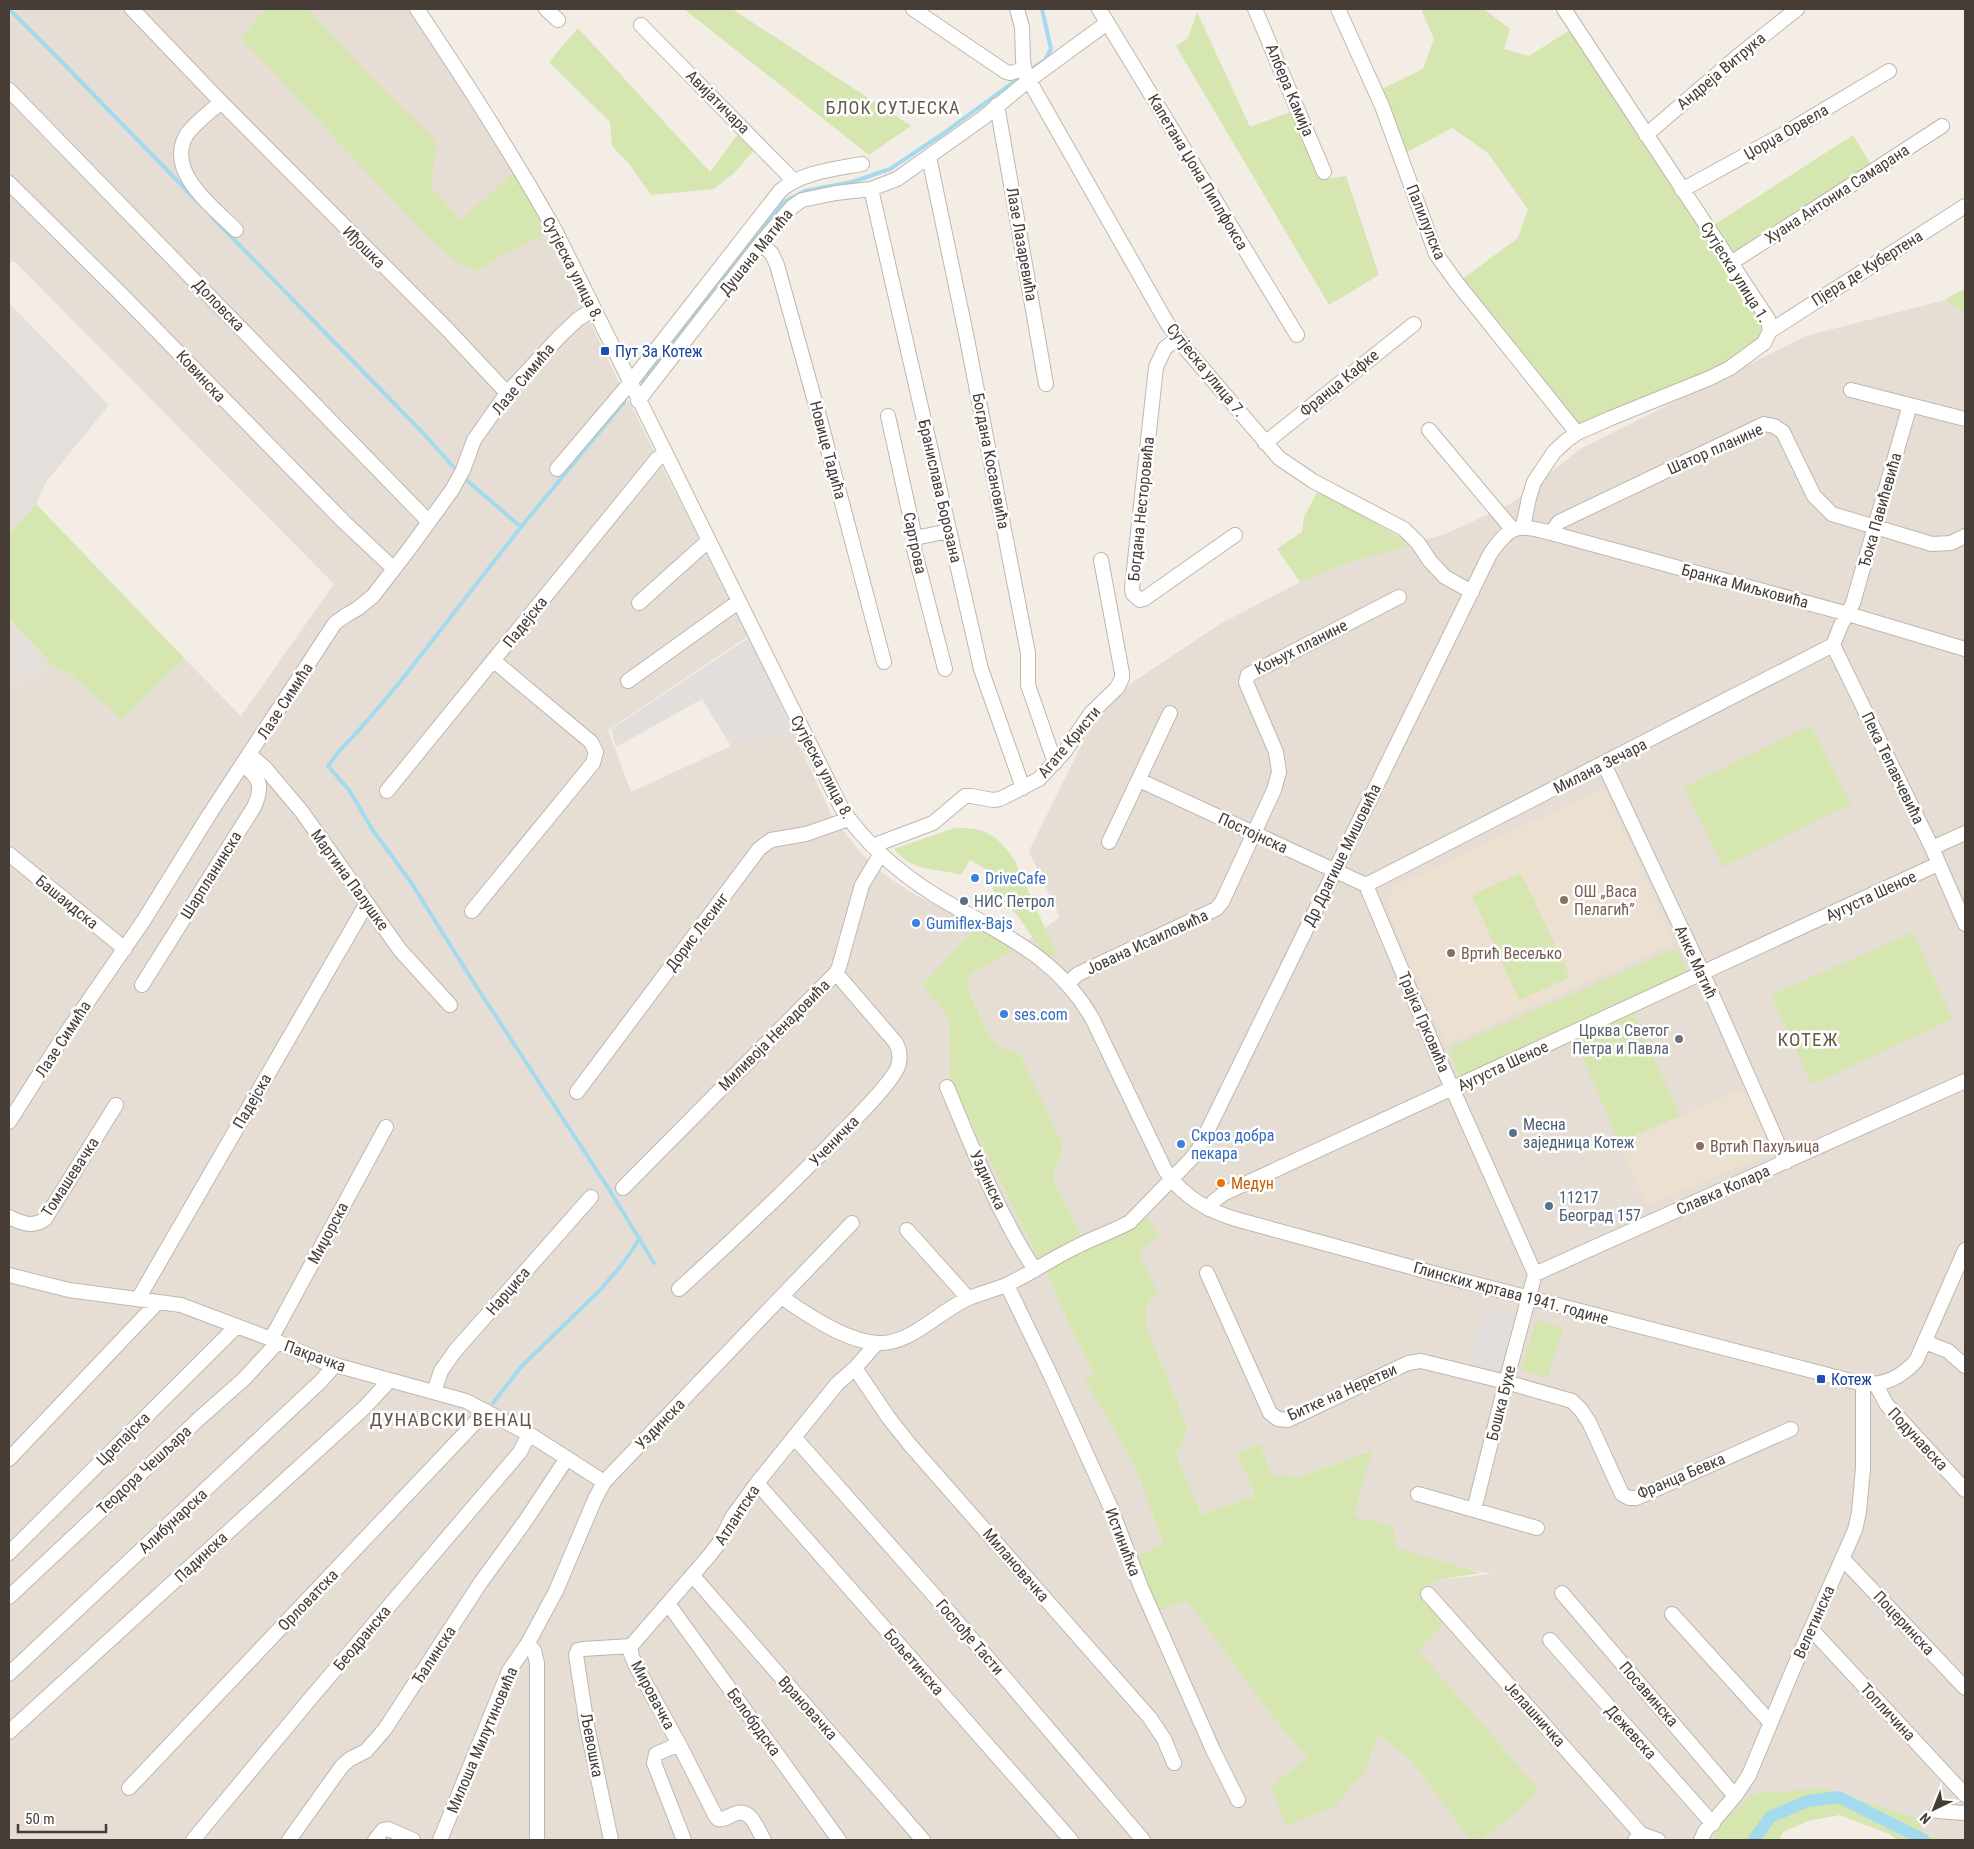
<svg xmlns="http://www.w3.org/2000/svg" width="1974" height="1849" font-family="'Roboto Condensed',sans-serif">
	<style>
		.residential { fill: #e6ded4 }
		.industrial { fill: #e5dfdb }
		.education { fill: #ece0d0 }
		.green { fill: #d5e6b0 }
		.parking { fill: #e1dedb }
		.lines { fill: none; stroke-linecap: round; stroke-linejoin: round }
		.stream { stroke: #a3daee; stroke-width: 4 }
		.canal { stroke: #a3daee; stroke-width: 12 }
		.minor-casing { stroke: #c1b6ac; stroke-width: 16 }
		.minor { stroke: #fff; stroke-width: 14 }
		.transit-dot { fill: #1a4fb4; stroke: #fff; stroke-width: 2 }
		.shop-dot { fill: #3f7fe0; stroke: #fff; stroke-width: 2 }
		.education-dot { fill: #8d6e63; stroke: #fff; stroke-width: 2 }
		.service-dot { fill: #5c6f8a; stroke: #fff; stroke-width: 2 }
		.worship-dot { fill: #6b7280; stroke: #fff; stroke-width: 2 }
		.food-dot { fill: #e8710a; stroke: #fff; stroke-width: 2 }
		.labels { text-anchor: middle; dominant-baseline: central; stroke-width: 5; stroke-linejoin: round; paint-order: stroke }
		.street-label { font-size: 16px; fill: #453d36; stroke: #fff }
		.transit-label { font-size: 16px; fill: #164399; stroke: #fff; text-anchor: start }
		.shop-label { font-size: 16px; fill: #366cbe; stroke: #fff; text-anchor: start }
		.education-label { font-size: 16px; fill: #785e54; stroke: #fff; text-anchor: start }
		.service-label { font-size: 16px; fill: #4e5e75; stroke: #fff; text-anchor: start }
		.worship-label { font-size: 16px; fill: #5b616d; stroke: #fff; text-anchor: end }
		.food-label { font-size: 16px; fill: #c56008; stroke: #fff; text-anchor: start }
		.neighbourhood-label { font-size: 18px; letter-spacing: 1px; fill: #68594d; stroke: #fff }
		.quarter-label { font-size: 19px; letter-spacing: 1px; fill: #68594d; stroke: #fff }
	</style>
	<rect width="100%" height="100%" fill="#f3ede6"/>
	<path class="residential" d="M9,9H408L440,54L494,140L547,229L611,366L748,636L608,730L631,792L731,746L792,729L833,818L860,852L880,871L912,893L977,926L922,985L949,1018L950,1079L1041,1264L1048,1275L1069,1325L1094,1375L1085,1379L1136,1468L1163,1544L1134,1557L1158,1611L1187,1601L1271,1715L1307,1757L1366,1770L1378,1735L1411,1760L1470,1840H9V682L14,687L52,665L71,675L122,720L184,658L241,716L334,584L15,262H9Z
		M1945,300L1965,313V1840H1951L1925,1835L1822,1788L1717,1827L1713,1840H1481L1519,1811L1475,1718L1417,1650L1421,1591L1429,1584L1439,1580L1492,1574L1449,1565L1396,1548L1393,1526L1354,1516L1371,1450L1299,1477L1272,1475L1260,1443L1237,1454L1255,1496L1201,1514L1176,1455L1188,1428L1147,1329L1146,1307L1156,1292L1139,1253L1159,1235L1087,1247L1053,1179L1063,1145L1020,1054L1002,1048L991,1039L967,986L971,974L1015,949L1060,917L1029,851L1086,736L1115,694L1220,624L1300,582L1354,561L1448,533L1512,503L1580,449L1806,336Z"/>
	<path class="industrial" d="M9,303L109,405L46,482L36,504L9,534Z
		M9,620L52,665L14,687L9,682Z"/>
	<path class="education" d="M1604,788L1675,943L1446,1045L1388,912L1393,887Z
		M1752,1085L1781,1149L1646,1206L1619,1142Z"/>
	<path class="green" d="M266,9H307L371,76L437,141L431,187L461,220L514,172L548,233L505,254L477,271L456,262L418,227L241,38Z
		M684,9H732L911,126L869,155Z
		M1421,9H1484L1510,29L1504,49L1529,56L1576,26L1708,229L1853,135L1874,170L1731,263L1770,331L1747,357L1577,433L1457,283L1518,238L1528,209L1488,153L1452,128L1400,156L1376,92L1423,69L1434,39Z
		M1197,12L1250,127L1298,109L1327,179L1346,176L1379,275L1329,305L1176,46L1188,38Z
		M578,28L710,172L741,130L758,146L734,173L714,189L651,195L629,164L612,146L610,122L549,62Z
		M1965,288V313L1945,300Z
		M1318,490L1403,539L1408,546L1354,561L1300,582L1277,549L1302,532L1304,517Z
		M36,504L184,658L122,720L71,675L52,665L9,619V534Z
		M1811,725L1851,804L1723,867L1684,787Z
		M955,828C986,827 999,836 1015,861L1057,955L1049,957L1042,951L1016,914L992,889L999,877L970,860L961,875C944,870 919,870 906,860C901,857 897,852 894,849Z
		M1521,873L1570,977L1519,1000L1472,895Z
		M977,926L1015,949L971,974L967,987L991,1039L1002,1048L1020,1054L1063,1145L1053,1179L1087,1247L1144,1212L1159,1235L1139,1253L1157,1292L1146,1307L1147,1329L1188,1428L1176,1455L1201,1514L1255,1496L1237,1454L1260,1443L1272,1475L1299,1477L1372,1450L1354,1516L1393,1526L1397,1548L1481,1573C1461,1577 1437,1576 1421,1591L1447,1620L1418,1650L1538,1789L1519,1811L1481,1840H1470L1411,1760L1378,1735L1366,1770L1336,1806L1286,1826L1271,1787L1307,1757L1271,1715L1187,1601L1158,1611L1134,1557L1163,1544L1136,1468L1084,1378L1094,1375L1069,1325L1048,1275L1041,1264L950,1079L949,1019L922,985Z
		M1913,932L1952,1019L1812,1085L1771,995Z
		M1677,948L1689,975L1460,1078L1448,1048Z
		M1631,1007L1680,1116L1619,1142L1573,1034Z
		M1536,1320L1563,1328L1548,1378L1521,1370Z
		M1822,1788L1916,1818L1925,1835L1951,1840H1897L1889,1834L1840,1815L1808,1821L1783,1832L1779,1840H1713L1717,1827L1754,1794Z"/>
	<path class="parking" d="M750,637L792,729L731,746L702,699L616,747L611,729Z
		M1486,1310L1514,1319L1497,1374L1469,1365Z"/>
	<g class="lines">
		<path class="stream" d="M9,9L55,55L198,202
			M1029,71L1045,60L1051,49L1042,9
			M213,218L423,433L458,472
			M642,381L784,202L805,191L852,182L890,169L944,133L1023,75
			M463,477L521,527L400,682L360,729L340,750L328,766L349,790L372,829L412,884L474,983L607,1186L654,1263
			M521,527L624,402
			M493,1403L520,1368L601,1289L624,1262L640,1238"/>
		<path class="canal" d="M1754,1840L1770,1817L1808,1801L1839,1797L1924,1840"/>
		<defs>
			<path id="minor" d="M132,9L221,102L449,331L507,393
				M417,9C466,82 513,155 556,232L842,809C866,844 897,871 933,894C995,932 1056,953 1093,1020L1165,1170C1184,1198 1208,1211 1239,1220L1429,1272L1863,1384C1886,1385 1901,1377 1916,1361L1965,1250
				M546,9L558,20
				M913,9L1006,72L1010,73L1024,69
				M1017,9L1022,27L1023,61L1026,75L1167,323L1186,349L1279,458L1313,481L1404,529L1418,543L1430,561L1445,577L1472,592
				M1099,9L1297,335
				M1255,9L1324,172
				M1338,9L1382,106L1436,254L1457,283L1577,433
				M641,25L794,181
				M9,90L429,522
				M221,102C210,112 196,122 187,134C164,171 213,207 236,230
				M997,105L1046,384
				M1646,135L1738,56L1797,9
				M929,157L966,334L1028,653V685L1055,763
				M9,183L121,294L343,521L393,568
				M871,189L981,669L1023,788
				M1682,190L1782,135L1889,71
				M761,243L772,254L777,265L822,427L884,662
				M1731,263L1942,126
				M1770,331L1965,206
				M1178,338L1165,348L1156,367L1132,588L1133,594L1140,600L1144,599L1235,535
				M1851,390L1965,419
				M638,401L761,243L792,207L802,200L836,193L871,189L897,179L983,118L1029,80L1107,23
				M1910,405L1853,603L1841,625L1833,645L1932,848L1965,924
				M888,416L915,538L914,549L945,669
				M1429,430L1513,530
				M1265,443L1414,324
				M557,469L630,383L780,191C801,172 835,169 862,164
				M1523,527L1529,498L1534,482L1554,452L1567,440L1577,433L1611,418L1710,378L1730,368L1764,343L1770,331L1768,319L1564,9
				M1551,533L1559,522L1764,424L1774,426L1783,432L1814,496L1832,514L1932,544L1951,543L1965,536
				M915,538L949,531
				M639,603L708,541
				M628,681L738,602
				M250,755L265,768L302,812L400,950L450,1005
				M1604,764L1703,974L1786,1162
				M1139,780L1366,885
				M387,791L657,459L665,454
				M1109,842L1170,713
				M872,846L933,823L965,796H971L993,800L1000,799L1039,779L1065,751L1091,713L1117,688L1122,678V673L1101,560
				M1932,848L1965,833
				M9,854L125,949
				M1366,885L1436,1052L1535,1274L1506,1382L1474,1510
				M1366,885L1833,645
				M472,911L593,763L596,752L591,742L494,661
				M1068,983L1078,974L1216,909L1222,902L1274,790L1279,772L1276,752L1248,687L1246,682L1248,675L1399,597
				M142,985L254,807C263,787 261,778 243,765
				M947,1087C973,1149 998,1214 1035,1270
				M577,1092L759,849L771,840L806,834L849,819
				M9,1122L58,1045L144,920L209,815L335,623L348,614L357,609L373,596L410,548L452,490L463,470L474,440L507,393L560,336L578,319L593,310
				M623,1188L836,973L839,967L862,885L880,855
				M1209,1209L1214,1201L1223,1194L1938,864
				M9,1217C21,1223 33,1228 45,1219L116,1105
				M907,1230L968,1298
				M1207,1273L1270,1413L1278,1419L1288,1420L1408,1363L1421,1361L1506,1382L1572,1401L1581,1410L1589,1422L1622,1494L1629,1498H1636L1791,1429
				M1535,1274L1965,1081
				M9,1275L69,1290L181,1305L271,1339L324,1362L466,1401L529,1434L604,1482
				M1007,1285L1051,1376L1110,1506L1141,1587L1213,1750L1238,1800
				M679,1289C734,1239 788,1189 839,1135C856,1118 886,1089 897,1069C901,1060 900,1051 896,1043L836,973
				M783,1298C807,1315 847,1342 878,1343C910,1345 939,1311 969,1298C981,1293 995,1290 1008,1284C1032,1273 1054,1257 1078,1246C1095,1237 1114,1231 1130,1222L1191,1159L1198,1150L1490,554C1511,524 1517,524 1551,533L1848,614L1965,649
				M138,1299L367,903
				M271,1339L386,1127
				M1925,1342L1948,1351L1965,1366
				M855,1368L888,1417L911,1446L1150,1718L1164,1739L1174,1763
				M1876,1385L1887,1405L1965,1490
				M434,1392L441,1371L455,1351L591,1197
				M794,1437L947,1610L1143,1840
				M9,1459L158,1302
				M757,1483L1071,1840
				M1418,1494L1537,1528
				M9,1553L237,1326
				M1842,1558L1965,1688
				M693,1576L923,1840
				M1562,1593L1735,1796
				M1428,1594L1641,1834
				M9,1597L202,1416L244,1379L278,1342
				M669,1605L839,1840
				M1672,1614L1770,1722
				M1811,1629L1965,1795
				M1550,1640L1713,1824
				M528,1643L534,1651L537,1663V1840
				M631,1646V1654L636,1666L679,1744L715,1815L718,1819C724,1820 728,1817 734,1814C751,1807 756,1827 764,1840
				M9,1674L321,1381L335,1365
				M9,1732L364,1408L390,1380
				M679,1744L656,1754L654,1763L684,1840
				M129,1788L486,1411
				M1937,1811L1965,1813
				M193,1840L310,1699L520,1452L529,1434
				M289,1840L342,1766L350,1759L366,1751L385,1729L481,1582L526,1520L567,1458
				M375,1840L383,1830L388,1829L413,1840
				M440,1840L509,1671L528,1643L556,1591L595,1499L604,1482L852,1223
				M611,1840L587,1726L576,1655L578,1650L583,1649L631,1646L709,1556L719,1543L733,1516L757,1483L837,1384L855,1368L877,1343
				M1635,1840L1641,1834L1658,1840
				M1701,1840L1705,1831L1735,1796L1749,1775L1794,1667L1855,1530L1859,1512L1863,1468V1384"/>
		</defs>
		<use href="#minor" class="minor-casing"/>
		<use href="#minor" class="minor"/>
	</g>
	<g class="transit-dot">
		<rect x="600" y="346" width="10" height="10" rx="2.5"/>
		<rect x="1816" y="1374" width="10" height="10" rx="2.5"/>
	</g>
	<g class="shop-dot">
		<circle cx="975" cy="878" r="5"/>
		<circle cx="916" cy="923" r="5"/>
		<circle cx="1004" cy="1014" r="5"/>
		<circle cx="1181" cy="1144" r="5"/>
	</g>
	<g class="education-dot">
		<circle cx="1564" cy="900" r="5"/>
		<circle cx="1451" cy="953" r="5"/>
		<circle cx="1700" cy="1146" r="5"/>
	</g>
	<g class="service-dot">
		<circle cx="964" cy="901" r="5"/>
		<circle cx="1513" cy="1133" r="5"/>
		<circle cx="1549" cy="1206" r="5"/>
	</g>
	<circle class="worship-dot" cx="1679" cy="1039" r="5"/>
	<circle class="food-dot" cx="1221" cy="1183" r="5"/>
	<g class="labels">
		<g class="street-label">
			<text transform="translate(1721 71) rotate(-40)">Андреја Витрука</text>
			<text transform="translate(1290 90) rotate(67)">Албера Камија</text>
			<text transform="translate(718 102) rotate(45)">Авијатичара</text>
			<text transform="translate(1786 132) rotate(-30)">Џорџа Орвела</text>
			<text transform="translate(1198 172) rotate(59)">Капетана Џона Пиплфокса</text>
			<text transform="translate(1837 194) rotate(-33)">Хуана Антониа Самарана</text>
			<text transform="translate(1426 222) rotate(68)">Палилулска</text>
			<text transform="translate(1022 244) rotate(80)">Лазе Лазаревића</text>
			<text transform="translate(364 247) rotate(45)">Иђошка</text>
			<text transform="translate(756 252) rotate(-51)">Душана Матића</text>
			<text transform="translate(1867 268) rotate(-32)">Пјера де Кубертена</text>
			<text transform="translate(573 269) rotate(63)">Сутјеска улица 8.</text>
			<text transform="translate(1735 272) rotate(58)">Сутјеска улица 1.</text>
			<text transform="translate(219 305) rotate(46)">Доловска</text>
			<text transform="translate(1206 370) rotate(51)">Сутјеска улица 7.</text>
			<text transform="translate(201 376) rotate(47)">Ковинска</text>
			<text transform="translate(523 379) rotate(-50)">Лазе Симића</text>
			<text transform="translate(1339 383) rotate(-39)">Франца Кафке</text>
			<text transform="translate(1715 449) rotate(-24)">Шатор планине</text>
			<text transform="translate(828 450) rotate(75)">Новице Тадића</text>
			<text transform="translate(991 461) rotate(79)">Богдана Косановића</text>
			<text transform="translate(940 491) rotate(77)">Бранислава Борозана</text>
			<text transform="translate(1141 509) rotate(-84)">Богдана Несторовића</text>
			<text transform="translate(1880 510) rotate(-74)">Ђока Павићевића</text>
			<text transform="translate(915 543) rotate(78)">Сартрова</text>
			<text transform="translate(1745 586) rotate(15)">Бранка Миљковића</text>
			<text transform="translate(525 622) rotate(-51)">Падејска</text>
			<text transform="translate(1301 647) rotate(-27)">Коњух планине</text>
			<text transform="translate(285 701) rotate(-57)">Лазе Симића</text>
			<text transform="translate(1069 742) rotate(-50)">Агате Кристи</text>
			<text transform="translate(1600 766) rotate(-27)">Милана Зечара</text>
			<text transform="translate(822 767) rotate(62)">Сутјеска улица 8.</text>
			<text transform="translate(1893 768) rotate(64)">Пека Тепавчевића</text>
			<text transform="translate(1253 833) rotate(25)">Постојнска</text>
			<text transform="translate(1342 855) rotate(-64)">Др Драгише Мишовића</text>
			<text transform="translate(211 875) rotate(-58)">Шарпланинска</text>
			<text transform="translate(350 880) rotate(54)">Мартина Палушке</text>
			<text transform="translate(1871 896) rotate(-25)">Аугуста Шеное</text>
			<text transform="translate(67 902) rotate(39)">Башаидска</text>
			<text transform="translate(697 932) rotate(-53)">Дорис Лесинг</text>
			<text transform="translate(1147 942) rotate(-25)">Јована Исаиловића</text>
			<text transform="translate(1696 962) rotate(65)">Анке Матић</text>
			<text transform="translate(1424 1022) rotate(67)">Трајка Грковића</text>
			<text transform="translate(774 1035) rotate(-45)">Миливоја Ненадовића</text>
			<text transform="translate(63 1039) rotate(-57)">Лазе Симића</text>
			<text transform="translate(1503 1066) rotate(-25)">Аугуста Шеное</text>
			<text transform="translate(252 1101) rotate(-60)">Падејска</text>
			<text transform="translate(834 1141) rotate(-46)">Ученичка</text>
			<text transform="translate(70 1177) rotate(-57)">Томашевачка</text>
			<text transform="translate(988 1180) rotate(65)">Уздинска</text>
			<text transform="translate(1723 1190) rotate(-24)">Славка Колара</text>
			<text transform="translate(328 1233) rotate(-62)">Миџорска</text>
			<text transform="translate(508 1291) rotate(-49)">Нарциса</text>
			<text transform="translate(1511 1293) rotate(15)">Глинских жртава 1941. године</text>
			<text transform="translate(315 1356) rotate(20)">Пакрачка</text>
			<text transform="translate(1342 1392) rotate(-24)">Битке на Неретви</text>
			<text transform="translate(1501 1403) rotate(-76)">Бошка Бухе</text>
			<text transform="translate(660 1424) rotate(-46)">Уздинска</text>
			<text transform="translate(123 1439) rotate(-45)">Црепајска</text>
			<text transform="translate(1918 1439) rotate(47)">Подунавска</text>
			<text transform="translate(144 1470) rotate(-43)">Теодора Чешљара</text>
			<text transform="translate(1681 1476) rotate(-23)">Франца Бевка</text>
			<text transform="translate(737 1515) rotate(-57)">Атлантска</text>
			<text transform="translate(173 1521) rotate(-43)">Алибунарска</text>
			<text transform="translate(1123 1542) rotate(69)">Истинићка</text>
			<text transform="translate(201 1557) rotate(-43)">Падинска</text>
			<text transform="translate(1016 1565) rotate(49)">Милановачка</text>
			<text transform="translate(308 1600) rotate(-46)">Орловатска</text>
			<text transform="translate(1814 1622) rotate(-66)">Велетинска</text>
			<text transform="translate(1904 1623) rotate(47)">Поцеринска</text>
			<text transform="translate(970 1637) rotate(49)">Госпође Тасти</text>
			<text transform="translate(362 1638) rotate(-50)">Беодранска</text>
			<text transform="translate(434 1655) rotate(-57)">Ђалинска</text>
			<text transform="translate(914 1662) rotate(49)">Бољетинска</text>
			<text transform="translate(1649 1694) rotate(49)">Посавинска</text>
			<text transform="translate(653 1695) rotate(62)">Мировачка</text>
			<text transform="translate(808 1708) rotate(48)">Врановачка</text>
			<text transform="translate(1888 1712) rotate(47)">Топличина</text>
			<text transform="translate(1535 1714) rotate(48)">Јелашничка</text>
			<text transform="translate(754 1722) rotate(54)">Белобрдска</text>
			<text transform="translate(1631 1732) rotate(48)">Дежевска</text>
			<text transform="translate(482 1740) rotate(-67)">Милоша Милутиновића</text>
			<text transform="translate(592 1745) rotate(79)">Љевошка</text>
		</g>
		<g class="transit-label">
			<text x="615" y="351">Пут За Котеж</text>
			<text x="1831" y="1379">Котеж</text>
		</g>
		<g class="shop-label">
			<text x="985" y="878">DriveCafe</text>
			<text x="926" y="923">Gumiflex-Bajs</text>
			<text x="1014" y="1014">ses.com</text>
			<text x="1191" y="1135">Скроз добра<tspan x="1191" dy="18">пекара</tspan></text>
		</g>
		<g class="education-label">
			<text x="1574" y="891">ОШ „Васа<tspan x="1574" dy="18">Пелагић”</tspan></text>
			<text x="1461" y="953">Вртић Весељко</text>
			<text x="1710" y="1146">Вртић Пахуљица</text>
		</g>
		<g class="service-label">
			<text x="974" y="901">НИС Петрол</text>
			<text x="1523" y="1124">Месна<tspan x="1523" dy="18">заједница Котеж</tspan></text>
			<text x="1559" y="1197">11217<tspan x="1559" dy="18">Београд 157</tspan></text>
		</g>
		<g class="worship-label">
			<text x="1669" y="1030">Црква Светог<tspan x="1669" dy="18">Петра и Павла</tspan></text>
		</g>
		<g class="food-label">
			<text x="1231" y="1183">Медун</text>
		</g>
		<g class="neighbourhood-label">
			<text x="893" y="107">БЛОК СУТЈЕСКА</text>
		</g>
		<g class="quarter-label">
			<text x="1808" y="1039">КОТЕЖ</text>
			<text x="451" y="1419">ДУНАВСКИ ВЕНАЦ</text>
		</g>
	</g>
	<rect width="1974" height="1849" fill="none" stroke="#453d36" stroke-width="20"/>
	<g transform="translate(1934 1809) rotate(223)" stroke="#ffffff" stroke-width="4" paint-order="stroke">
	<path d="M0-4L9 19L0 12L-9 19Z" fill="#453d36"/>
	<text y="-8" font-size="14" font-weight="bold" text-anchor="middle" fill="#453d36">N</text>
	</g>
	<path d="M18 1824v8h88v-8" fill="none" stroke="#453d36" stroke-width="2.5"/>
	<text x="25" y="1824" font-size="15" fill="#453d36" stroke="#ffffff" stroke-width="4" paint-order="stroke">50 m</text>
</svg>
